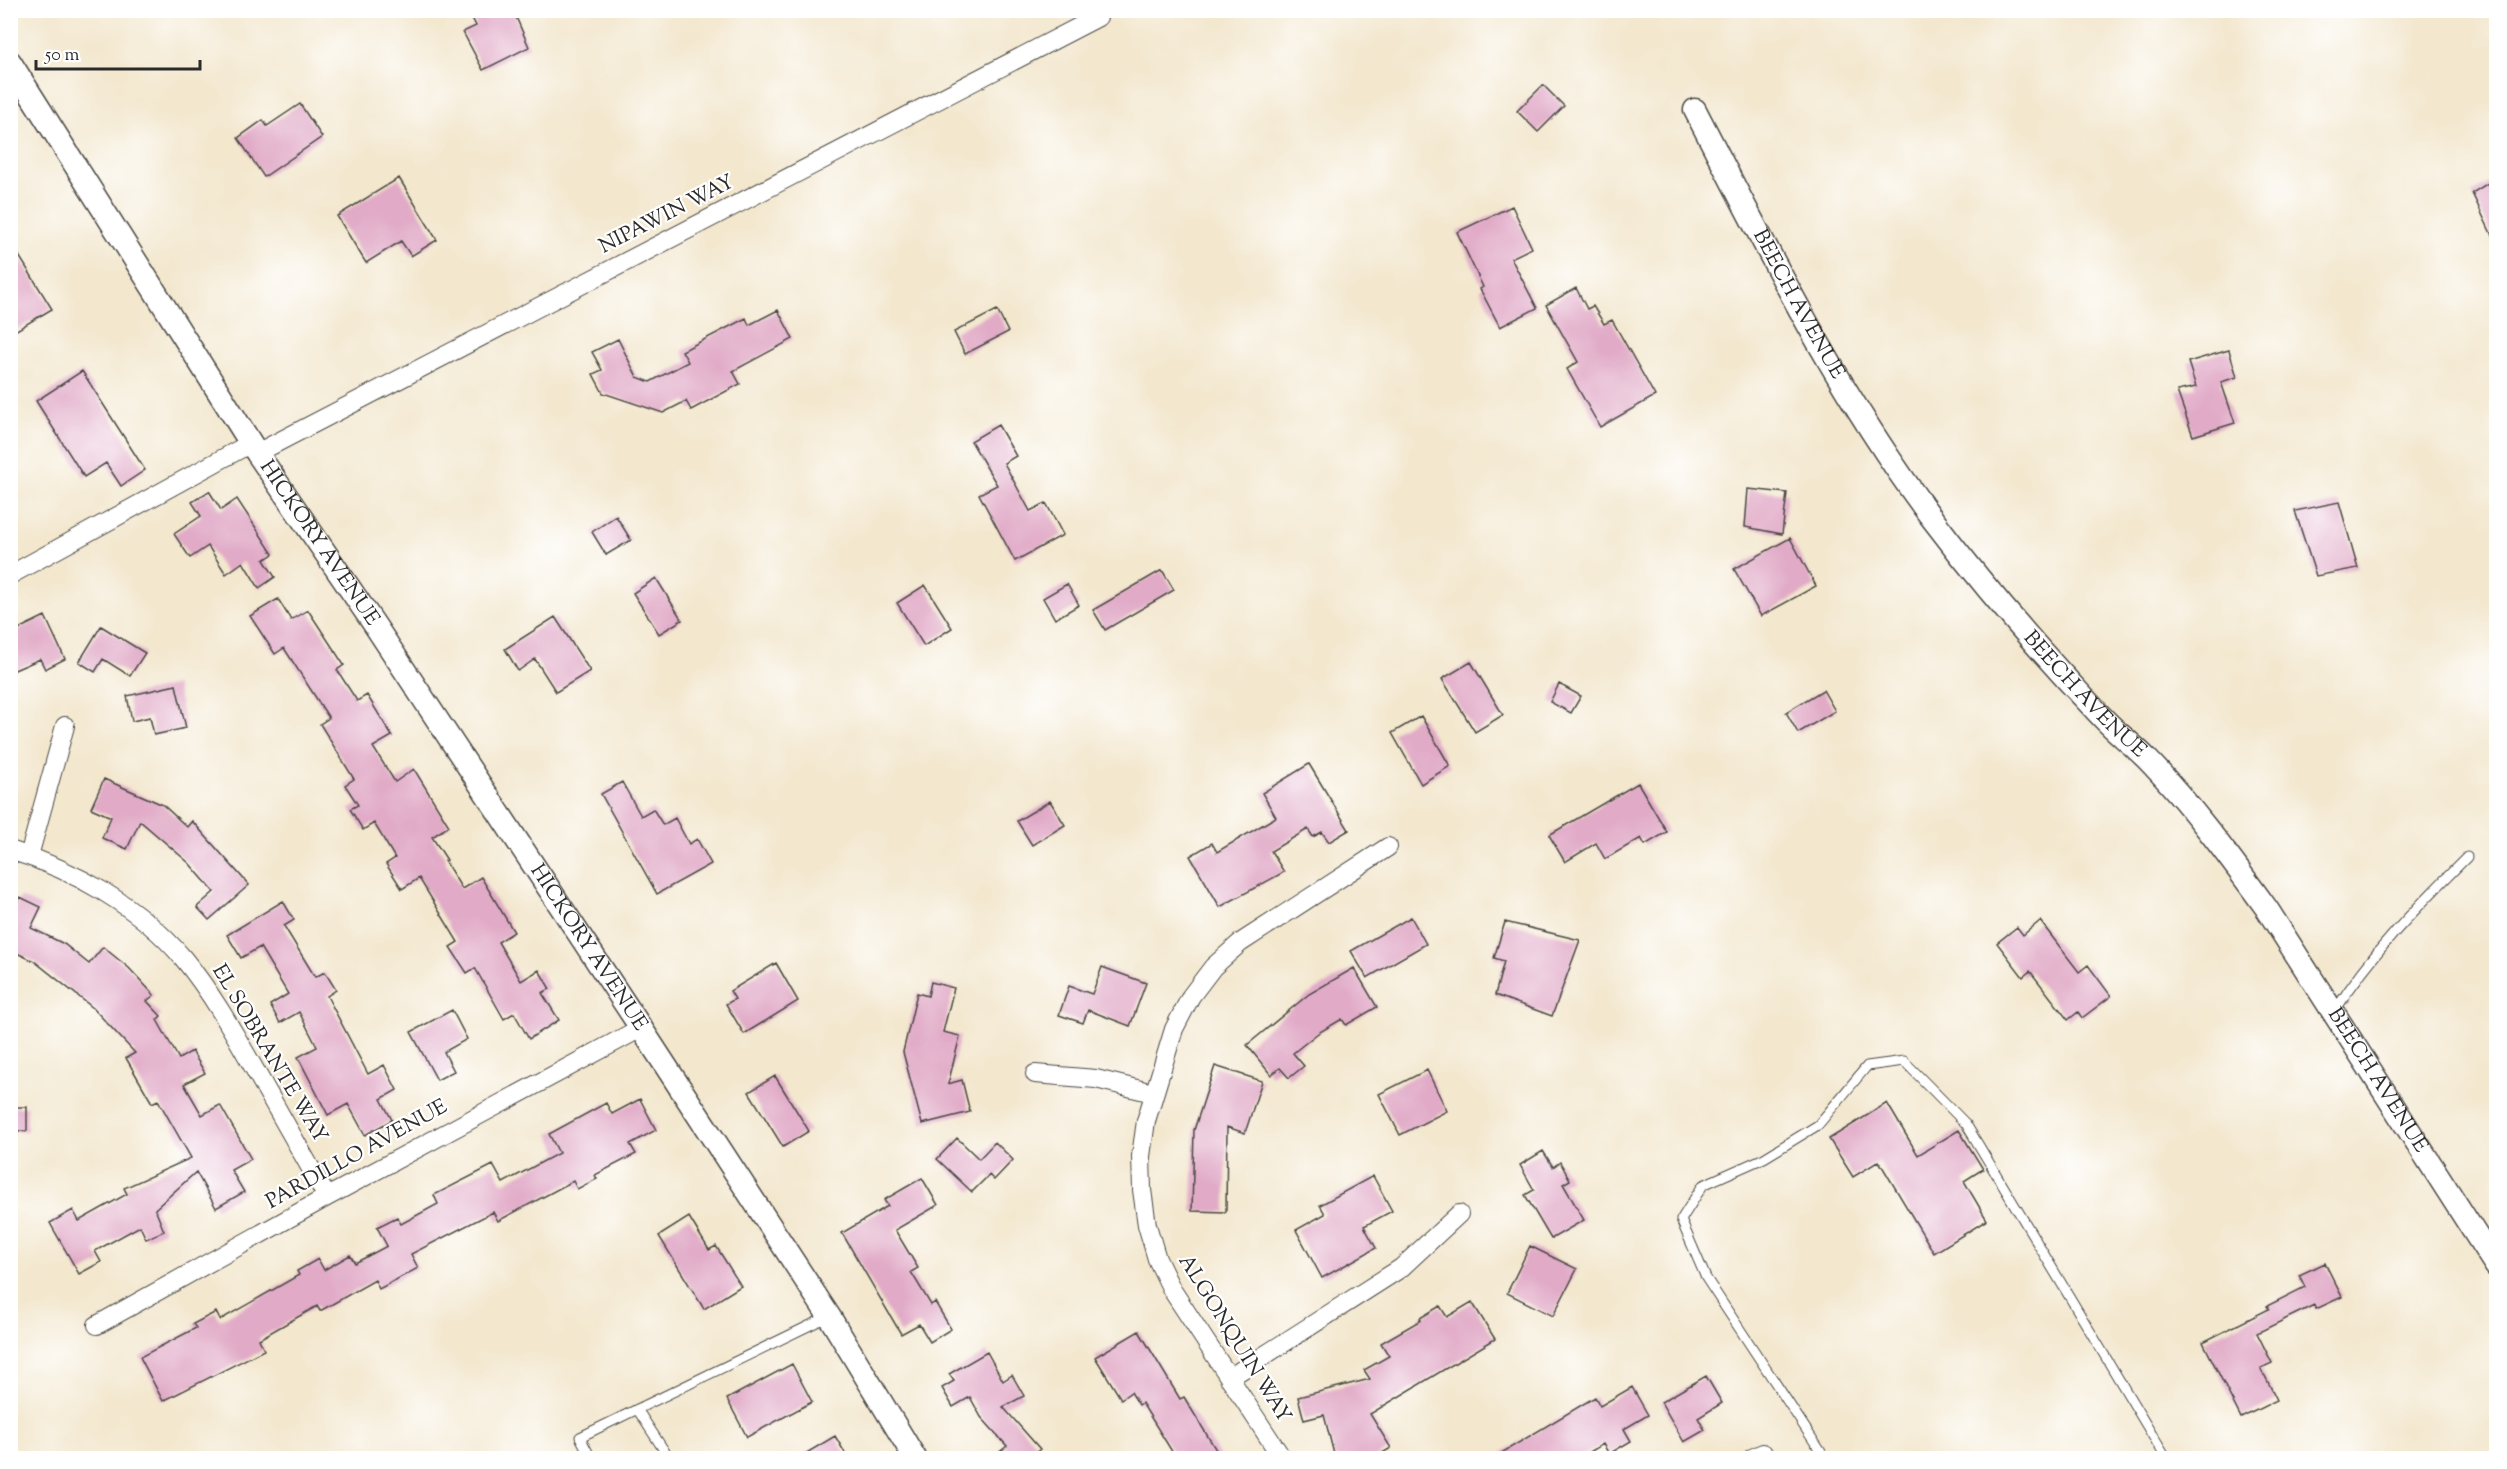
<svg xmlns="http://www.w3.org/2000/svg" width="2507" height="1469" font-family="'Sorts Mill Goudy',serif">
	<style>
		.building { fill: #e1aac7 }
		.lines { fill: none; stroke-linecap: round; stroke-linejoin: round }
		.service-casing { stroke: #494743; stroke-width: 11 }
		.minor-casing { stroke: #494743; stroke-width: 20 }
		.tertiary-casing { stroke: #494743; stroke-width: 25 }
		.service { stroke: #fff; stroke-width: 9 }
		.minor { stroke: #fff; stroke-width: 18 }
		.tertiary { stroke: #fff; stroke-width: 22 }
		.labels { text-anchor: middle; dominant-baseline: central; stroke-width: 4.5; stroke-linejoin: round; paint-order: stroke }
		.street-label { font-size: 21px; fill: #2b2b2b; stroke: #fff }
	</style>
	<rect width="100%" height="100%" fill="#fff"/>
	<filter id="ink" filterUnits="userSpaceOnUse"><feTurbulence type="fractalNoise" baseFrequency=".0167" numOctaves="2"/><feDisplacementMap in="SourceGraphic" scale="12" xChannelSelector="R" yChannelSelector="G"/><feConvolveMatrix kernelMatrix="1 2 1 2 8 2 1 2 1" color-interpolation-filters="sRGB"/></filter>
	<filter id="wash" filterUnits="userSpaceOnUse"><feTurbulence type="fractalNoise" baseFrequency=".008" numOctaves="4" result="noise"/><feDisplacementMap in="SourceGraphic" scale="24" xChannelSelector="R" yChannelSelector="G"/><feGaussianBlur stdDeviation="1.35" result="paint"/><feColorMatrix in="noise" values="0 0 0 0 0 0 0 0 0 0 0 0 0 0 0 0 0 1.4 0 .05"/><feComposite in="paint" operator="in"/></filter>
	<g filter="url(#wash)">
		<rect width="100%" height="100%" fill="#f3e7ce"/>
		<g id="blocks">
			<path class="building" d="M468,10H513L529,47L483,70L463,32L476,26Z
				M1543,85L1564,106L1538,132L1517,111Z
				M300,104L322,137L264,177L238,138L263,120L267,126Z
				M399,178L437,240L411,256L401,241L366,263L337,216Z
				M2496,178V244L2472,193Z
				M1512,206L1532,248L1511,258L1537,308L1500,327L1480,289L1483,287L1457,232Z
				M10,241L52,309L10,334Z
				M1576,288L1587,309L1593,306L1604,324L1612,320L1655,396L1600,427L1567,369L1578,362L1546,305Z
				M778,310L793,339L733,371L740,384L691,410L686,401L663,413L603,393L593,374L602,370L592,352L618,339L637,377L650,382L688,362L682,351L746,318L749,325Z
				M997,310L1008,332L965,354L954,332Z
				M2229,350L2237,377L2221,382L2235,423L2193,436L2177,391L2196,387L2188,362Z
				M82,371L145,470L121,486L106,463L84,477L36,401Z
				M998,425L1016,456L1004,463L1030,511L1046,503L1063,535L1015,561L979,494L997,485L971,441Z
				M1748,489L1787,493L1782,534L1745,527Z
				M209,491L221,510L237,499L273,554L264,560L275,577L259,588L243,562L226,574L208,546L190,558L174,534L201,516L192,502Z
				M2339,502L2358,568L2316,576L2295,511Z
				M616,516L631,540L606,555L592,532Z
				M1790,538L1816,586L1761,616L1734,569Z
				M1162,570L1174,590L1105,630L1093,610Z
				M656,578L682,620L659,634L633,593Z
				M1067,584L1079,605L1055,619L1043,598Z
				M925,585L952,628L924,646L897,603Z
				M278,599L291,620L308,610L344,665L337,670L357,701L367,695L392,736L373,747L395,782L414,769L449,826L432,837L447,860L445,861L462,889L481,877L514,932L498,942L521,981L539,970L550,989L542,993L559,1020L529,1039L514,1013L504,1019L475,968L467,973L450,947L458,942L419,878L402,889L386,864L395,858L374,823L363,830L350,809L358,805L345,785L354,779L320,724L329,718L284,648L275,654L250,616Z
				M45,616L65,659L45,669L40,659L10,672V633Z
				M555,617L590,671L556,692L535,659L518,671L505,649Z
				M101,626L145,653L130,676L103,659L95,672L79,662Z
				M1471,662L1503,715L1475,732L1442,679Z
				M1559,684L1581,696L1571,713L1550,702Z
				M176,685L186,728L154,735L150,717L132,721L127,696Z
				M1823,690L1835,711L1798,733L1786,712Z
				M1421,716L1450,766L1421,784L1392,733Z
				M1309,764L1349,830L1329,842L1322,832L1313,837L1308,829L1271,851L1284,872L1220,907L1190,856L1212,843L1217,852L1276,817L1262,793Z
				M104,779L163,805L187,827L192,821L249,885L209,920L197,907L214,892L189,863L140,821L127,849L102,838L111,817L91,808Z
				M622,782L641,816L653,809L663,825L675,818L689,844L697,839L711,864L657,894L601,794Z
				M1638,783L1667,832L1645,845L1641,838L1605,859L1596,843L1565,862L1549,835Z
				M1050,801L1065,825L1032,845L1017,821Z
				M20,897L41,907L31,928L64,944L89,964L103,947L129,968L154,995L147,1001L161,1016L157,1020L179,1059L192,1051L205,1073L184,1084L202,1115L220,1105L251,1159L231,1170L244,1192L216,1208L196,1172L155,1209L164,1231L146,1239L140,1226L95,1251L101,1262L79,1274L50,1223L73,1210L79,1221L127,1194L124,1188L191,1158L158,1100L152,1103L126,1058L135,1053L93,1008L34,961L10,950V916Z
				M283,901L294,920L284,926L315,977L325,972L336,990L327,996L368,1074L384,1065L397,1090L381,1099L392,1120L365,1135L348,1104L328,1115L298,1057L317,1047L299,1012L280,1023L270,1005L288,994L260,947L241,958L227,935Z
				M1411,917L1426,944L1367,978L1351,951Z
				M2040,921L2079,972L2088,965L2111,996L2082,1018L2078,1012L2068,1020L2030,971L2023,977L1997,943L2017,927L2023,935Z
				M1505,922L1580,940L1552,1016L1495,995L1504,961L1494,958Z
				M776,963L798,1001L744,1034L726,1004L735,999L730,991Z
				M1102,967L1146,983L1130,1026L1088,1010L1083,1023L1059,1015L1069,986L1092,994Z
				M1354,968L1377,1007L1346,1025L1342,1019L1318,1033L1293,1053L1304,1066L1289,1078L1280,1068L1271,1075L1247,1045L1309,994Z
				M931,982L954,988L943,1032L960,1036L948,1084L962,1080L970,1112L922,1124L903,1052L917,993L928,996Z
				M452,1010L467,1039L444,1052L454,1071L437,1080L411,1032Z
				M1215,1066L1262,1081L1245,1133L1227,1127L1226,1212L1192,1211L1194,1130Z
				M1427,1070L1447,1111L1400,1135L1379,1094Z
				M775,1076L809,1131L783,1147L749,1092Z
				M640,1099L656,1130L630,1144L636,1154L595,1175L597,1179L577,1189L573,1181L498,1221L493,1212L411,1254L418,1268L379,1289L375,1280L320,1311L317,1306L259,1339L264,1350L163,1401L140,1357L196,1328L193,1324L216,1312L220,1320L299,1275L297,1271L318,1259L324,1270L350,1255L355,1263L387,1246L377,1227L397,1217L401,1224L438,1204L434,1195L493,1165L503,1183L559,1153L549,1134L606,1103L612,1114Z
				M1887,1103L1918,1155L1959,1130L1983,1169L1964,1181L1987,1220L1934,1253L1879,1161L1853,1177L1829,1139Z
				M10,1107H27V1131H10Z
				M957,1138L979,1159L995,1142L1013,1160L994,1180L989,1175L972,1192L937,1159Z
				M1543,1151L1553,1167L1560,1162L1570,1180L1563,1184L1584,1220L1551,1239L1525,1195L1534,1190L1520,1165Z
				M1373,1176L1392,1211L1364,1226L1376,1248L1322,1278L1296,1230L1325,1214L1320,1205Z
				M922,1178L938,1205L895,1230L918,1268L911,1272L931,1305L935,1302L951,1329L930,1342L919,1324L901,1334L842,1233L888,1206L884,1200Z
				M689,1217L709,1250L716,1246L741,1286L704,1309L659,1236Z
				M1530,1246L1577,1269L1553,1316L1507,1293Z
				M2325,1263L2342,1297L2316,1309L2314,1305L2257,1333L2272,1363L2261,1368L2277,1400L2241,1418L2203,1342L2269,1309L2267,1306L2305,1287L2299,1275Z
				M1472,1302L1495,1339L1370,1414L1391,1448L1374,1458H1335L1324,1415L1304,1420L1298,1397L1370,1379L1364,1370L1389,1356L1381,1343L1421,1320L1420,1318L1440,1306L1447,1317Z
				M1139,1331L1180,1399L1184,1397L1221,1458H1176L1142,1403L1139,1405L1131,1392L1121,1399L1095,1357Z
				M987,1352L1003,1381L1012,1375L1024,1396L1003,1407L1040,1449L1030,1458H992L1007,1446L981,1417L970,1397L953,1407L942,1388L954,1381L949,1374Z
				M792,1364L812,1402L747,1437L727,1399Z
				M1706,1376L1722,1403L1698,1418L1705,1430L1684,1442L1661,1402Z
				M1632,1387L1648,1415L1624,1429L1631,1441L1609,1454L1603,1444L1580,1458H1493L1595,1397L1600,1406Z
				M835,1436L848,1458H798Z"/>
		</g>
	</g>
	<g filter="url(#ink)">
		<use href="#blocks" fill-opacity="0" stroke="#494743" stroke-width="1.5"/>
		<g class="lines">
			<defs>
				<path id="service" d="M2335,1011C2371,953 2419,905 2467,857
					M637,1409L669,1458
					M591,1458L580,1437L829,1316
					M1825,1458L1706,1278L1681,1220L1703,1185L1764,1158L1818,1125L1867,1066L1904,1061L1966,1124L2166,1458"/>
				<path id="minor" d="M257,453L1098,17L1095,10
					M10,575L251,443
					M10,850C74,870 139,906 183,958C211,992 233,1031 255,1070C279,1112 303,1154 327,1197
					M29,856L65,726
					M1035,1074L1096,1079L1153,1093
					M97,1325L327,1197L641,1028
					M1229,1378L1401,1268L1459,1214
					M1282,1458L1172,1290L1157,1259L1147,1225L1142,1190L1141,1156L1146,1121L1174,1029L1191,996L1213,967L1240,943L1388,847
					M1752,1458L1763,1453"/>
				<g id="tertiary">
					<path id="s1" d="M10,62L257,453L374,624L641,1028L829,1316L915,1458"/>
					<path id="s2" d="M1695,110C1767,249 1837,392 1931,517C1984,587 2042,654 2102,717C2116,732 2132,744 2146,758C2190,803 2230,858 2267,909L2496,1266"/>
				</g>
			</defs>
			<use href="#service" class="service-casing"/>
			<use href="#minor" class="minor-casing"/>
			<use href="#tertiary" class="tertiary-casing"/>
			<use href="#service" class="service"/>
			<use href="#minor" class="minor"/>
			<use href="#tertiary" class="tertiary"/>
		</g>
	</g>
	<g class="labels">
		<g class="street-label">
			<text transform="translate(667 215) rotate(-27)">NIPAWIN WAY</text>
			<text stroke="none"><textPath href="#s2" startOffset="220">BEECH AVENUE</textPath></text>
			<text stroke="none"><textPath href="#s1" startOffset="572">HICKORY AVENUE</textPath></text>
			<text stroke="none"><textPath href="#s2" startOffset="706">BEECH AVENUE</textPath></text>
			<text stroke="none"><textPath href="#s1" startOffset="1058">HICKORY AVENUE</textPath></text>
			<text transform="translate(269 1054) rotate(59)">EL SOBRANTE WAY</text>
			<text stroke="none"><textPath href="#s2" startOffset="1192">BEECH AVENUE</textPath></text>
			<text transform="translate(357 1155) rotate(-29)">PARDILLO AVENUE</text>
			<text transform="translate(1234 1339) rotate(58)">ALGONQUIN WAY</text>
		</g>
	</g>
	<rect width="2507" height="1469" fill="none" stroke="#fff" stroke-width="36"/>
	<path d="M36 60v9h164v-9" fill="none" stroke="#2b2b2b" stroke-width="3"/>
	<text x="45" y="60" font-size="18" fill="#2b2b2b" stroke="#ffffff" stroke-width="4.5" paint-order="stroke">50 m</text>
</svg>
